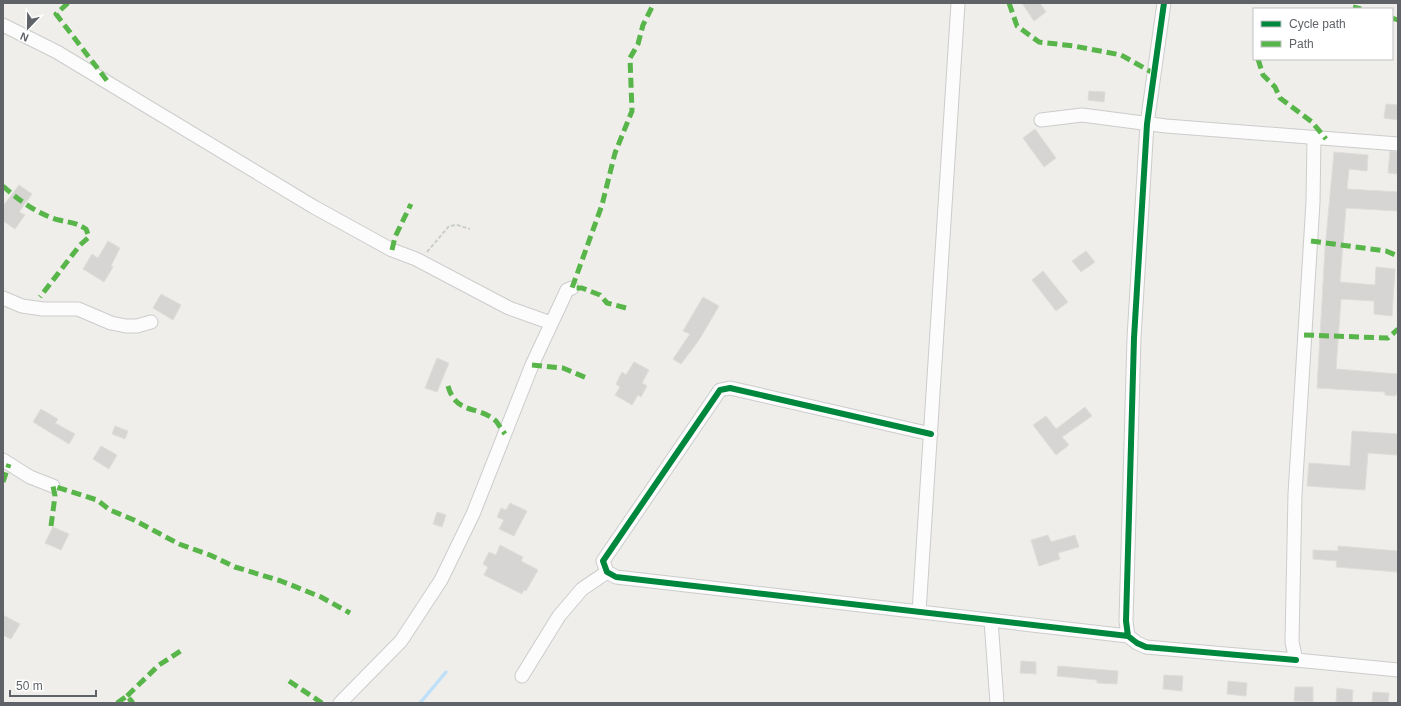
<svg xmlns="http://www.w3.org/2000/svg" width="1401" height="706" font-family="Helvetica,sans-serif">
	<style>
		.lines { fill: none; stroke-linecap: round; stroke-linejoin: round }
		.stream { stroke: #bfe0f9; stroke-width: 3.5 }
		.building { fill: #d6d5d3; stroke: #deddd9 }
		.minor-casing { stroke: #cbcccc; stroke-width: 15 }
		.path { stroke: #cacfcc; stroke-width: 2; stroke-dasharray: 4 2; stroke-linecap: butt }
		.minor { stroke: #fdfcfc; stroke-width: 13 }
		.quiet { stroke: #58b549; stroke-width: 5; stroke-dasharray: 10 5; stroke-linecap: butt }
		.cycleway-casing { stroke: #fff; stroke-width: 8 }
		.cycleway { stroke: #00873e; stroke-width: 6 }
	</style>
	<rect width="100%" height="100%" fill="#efeeea"/>
	<g class="lines">
		<path class="stream" d="M420,703L446,672"/>
	</g>
	<path class="building" d="M1022,3H1040L1046,12L1034,21Z
		M1089,91L1105,92L1104,102L1088,100Z
		M1386,104L1398,105V120L1384,118Z
		M1035,129L1056,158L1044,167L1023,138Z
		M1390,151L1398,152V174L1388,173Z
		M1334,152L1368,155L1367,171L1349,169L1347,189L1398,192V211L1346,208L1340,282L1375,285L1376,267L1395,269L1392,316L1374,314V301L1341,299L1336,369L1398,374V394H1396L1395,396L1385,395V392L1317,388L1325,249Z
		M19,185L32,194L19,212L25,215L15,229L3,221V206Z
		M108,241L120,248L111,266L113,267L104,282L83,269L92,254L98,258Z
		M1086,251L1095,262L1081,272L1072,261Z
		M1043,271L1068,302L1056,311L1032,280Z
		M161,294L181,305L173,320L153,308Z
		M703,297L719,306L699,340L681,364L673,359L690,334L683,331Z
		M437,358L449,363L437,392L425,388Z
		M634,362L649,370L642,383L647,386L641,397L638,395L632,405L615,395L620,387L616,384L622,372L626,375Z
		M1085,407L1092,416L1062,437L1069,445L1056,455L1033,425L1046,416L1056,429Z
		M41,409L58,419L55,423L75,434L69,444L33,422Z
		M115,426L128,431L125,439L112,434Z
		M1352,431L1398,434V455L1368,453L1365,490L1307,486L1309,463L1350,466Z
		M101,446L117,455L109,469L93,459Z
		M510,503L527,511L514,536L499,529L504,520L497,517L501,508L506,510Z
		M437,512L446,515L442,527L433,524Z
		M53,527L69,534L61,550L45,543Z
		M1048,535L1051,542L1075,535L1079,547L1058,553L1060,559L1039,566L1031,540Z
		M500,545L523,557L521,561L538,570L526,591L524,590L522,594L484,575L488,567L483,564L489,552L496,555Z
		M1338,546L1398,551V572L1336,567L1337,561L1313,559V550L1338,551Z
		M3,615L20,624L11,639L3,635Z
		M1021,661L1036,662V674L1020,673Z
		M1058,666L1118,671L1117,684L1097,683V680L1057,676Z
		M1164,675L1183,676L1182,691L1163,689Z
		M1228,681L1247,683L1246,696L1227,694Z
		M1295,687H1313V702L1294,701Z
		M1337,688L1353,690L1352,703L1336,702Z
		M1373,692L1389,693L1388,703H1372Z"/>
	<g class="lines">
		<defs>
			<path id="minor" d="M1164,3L1147,124L1134,338L1126,621L1128,636L1137,643L1146,647L1296,660
				M3,25L57,52L314,207L392,250L416,259L509,308L551,323
				M1041,120L1082,115L1166,126L1398,144
				M1314,138L1313,202L1295,494L1292,642L1296,660L1398,670
				M3,298L22,306L43,309H78L111,323L126,326H137L151,322
				M931,434L730,388L720,390L603,561L607,572L616,577L1128,636
				M3,460L30,477L53,486
				M919,612L958,3
				M991,620L997,703
				M522,676L559,616L582,589L607,572
				M340,703L401,641L441,580L473,514L532,365L567,290L572,288"/>
		</defs>
		<use href="#minor" class="minor-casing"/>
		<path class="path" d="M427,252L449,226L457,225L470,229"/>
		<use href="#minor" class="minor"/>
		<path class="quiet" d="M68,3L56,14L108,82
			M1009,3L1017,26L1039,42L1074,46L1121,55L1155,74
			M1353,7L1361,9
			M1392,18L1398,20
			M1258,59L1263,75L1275,87L1280,98L1312,122L1326,139
			M3,186C18,200 39,215 59,220C71,223 75,222 86,229L89,237L80,245L40,297
			M1311,241L1386,251L1398,256
			M392,250L395,237L411,204
			M626,308L607,303L600,295L582,288H572L602,205L615,153L632,111L630,58L638,44L643,25L654,3
			M1304,335L1388,338L1398,329
			M532,365L563,368L589,379
			M448,386C456,415 478,405 496,421C499,425 502,430 505,434
			M3,482L9,464
			M51,526L55,496L53,486L97,500L110,510L134,520L179,544L210,555L235,567L281,581L321,597L350,613
			M289,681L322,703
			M127,696L159,665L182,650
			M117,703L127,696L133,703"/>
		<defs>
			<path id="cycleway" d="M1164,3L1147,124L1134,338L1126,621L1128,636L1137,643L1146,647L1296,660
				M931,434L730,388L720,390L603,561L607,572L616,577L1128,636"/>
		</defs>
		<use href="#cycleway" class="cycleway-casing"/>
		<use href="#cycleway" class="cycleway"/>
	</g>
	<rect width="1401" height="706" fill="none" stroke="#5f6368" stroke-width="8"/>
	<rect x="1253" y="8" width="140" height="52" fill="#ffffff" stroke="#bfc1c3"/>
	<rect x="1261" y="21" width="20" height="6" fill="#00873e" stroke="#bfc1c3"/>
	<text x="1289" y="28" font-size="12" fill="#5f6368">Cycle path</text>
	<rect x="1261" y="41" width="20" height="6" fill="#58b549" stroke="#bfc1c3"/>
	<text x="1289" y="48" font-size="12" fill="#5f6368">Path</text>
	<g transform="translate(28 28) rotate(202)" stroke="#ffffff" stroke-width="3" paint-order="stroke">
	<path d="M0-3L7 15L0 10L-7 15Z" fill="#5f6368"/>
	<text y="-6" font-size="11" font-weight="bold" text-anchor="middle" fill="#5f6368">N</text>
	</g>
	<path d="M10 690v6h86v-6" fill="none" stroke="#5f6368" stroke-width="2"/>
	<text x="16" y="690" font-size="12" fill="#5f6368" stroke="#ffffff" stroke-width="3" paint-order="stroke">50 m</text>
</svg>
